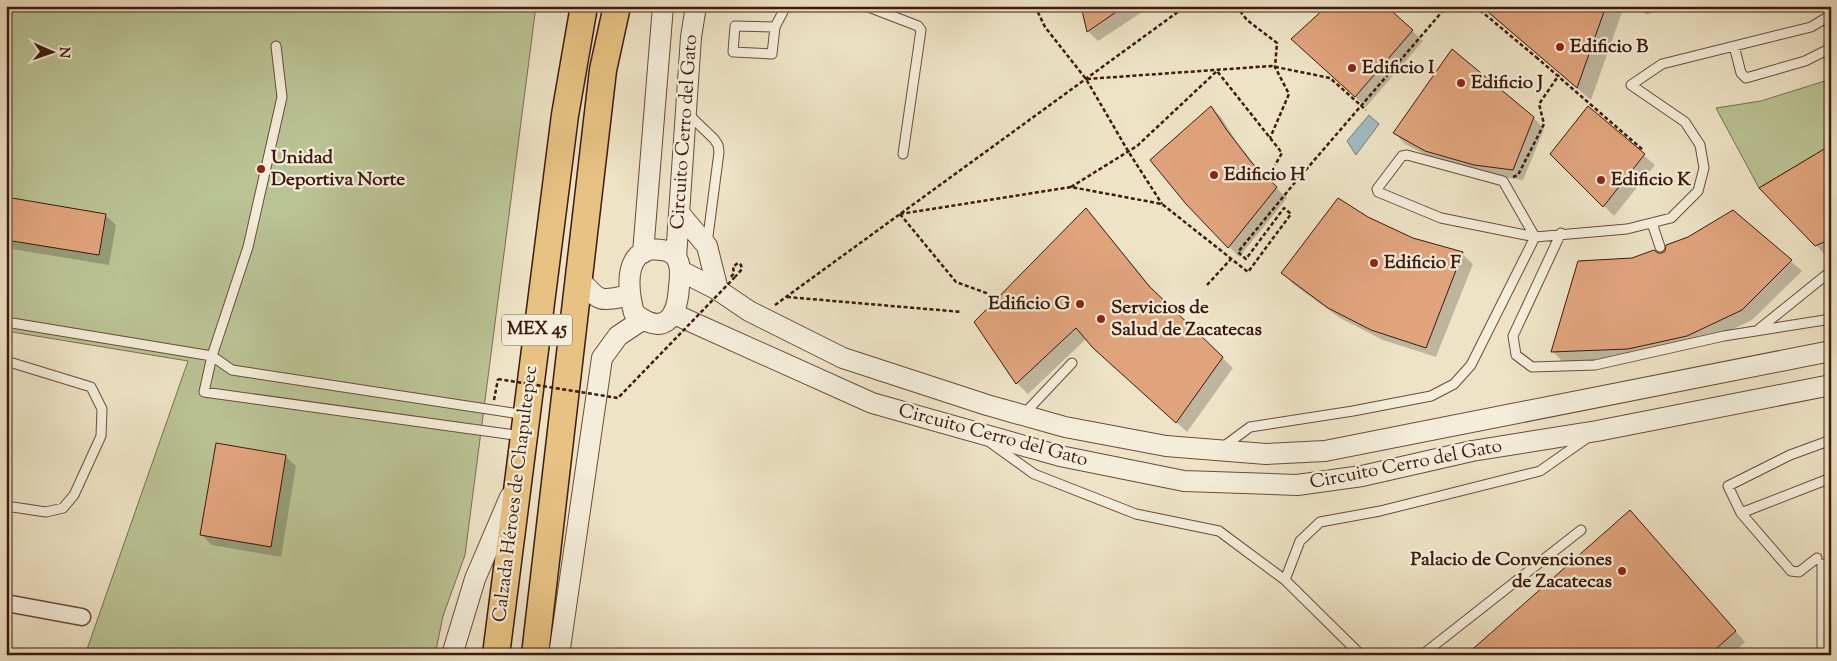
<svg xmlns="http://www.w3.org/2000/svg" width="1837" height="661" font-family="'Sorts Mill Goudy',serif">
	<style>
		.green { fill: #bac394; stroke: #7c6e50 }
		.water { fill: #a0bbc1; stroke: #787b79 }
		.shadow { fill: #0003 }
		.building { fill: #e0a47d; stroke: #3d1a0c }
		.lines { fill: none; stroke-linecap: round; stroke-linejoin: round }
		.service-casing { stroke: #694c3a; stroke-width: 11 }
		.minor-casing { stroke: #694c3a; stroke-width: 19 }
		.tertiary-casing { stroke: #694c3a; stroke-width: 22 }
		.primary-casing { stroke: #3d1a0c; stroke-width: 29 }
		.path { stroke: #3d1a0c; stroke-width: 2.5; stroke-dasharray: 4 2.5; stroke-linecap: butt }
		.service { stroke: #f4edda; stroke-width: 9 }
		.minor { stroke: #f4edda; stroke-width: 16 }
		.tertiary { stroke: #f4edda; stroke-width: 20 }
		.primary { stroke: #e7c283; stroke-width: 26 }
		.path-bridge { stroke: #3d1a0c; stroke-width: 2.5; stroke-dasharray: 4 2.5; stroke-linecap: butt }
		.poi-dot { fill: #8f2418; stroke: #f4edda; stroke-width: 2 }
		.labels { text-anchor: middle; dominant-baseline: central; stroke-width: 4.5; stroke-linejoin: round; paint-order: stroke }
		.shield { fill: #f4edda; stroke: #74594a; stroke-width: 1 }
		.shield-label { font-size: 18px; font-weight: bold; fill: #3d1a0c }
		.poi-label { font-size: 19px; font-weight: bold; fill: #3d1a0c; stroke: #f4edda; text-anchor: start }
		.street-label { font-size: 19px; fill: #3d1a0c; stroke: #f4edda }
	</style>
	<rect width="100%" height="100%" fill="#eee3c6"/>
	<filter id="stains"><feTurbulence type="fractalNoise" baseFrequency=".004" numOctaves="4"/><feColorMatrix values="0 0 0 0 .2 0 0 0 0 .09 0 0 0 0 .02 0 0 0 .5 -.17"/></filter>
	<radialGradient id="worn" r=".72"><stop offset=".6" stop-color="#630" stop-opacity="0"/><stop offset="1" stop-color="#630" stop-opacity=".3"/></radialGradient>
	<path class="green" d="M6,6H536L465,555L443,616L435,655H85L188,361L6,331Z
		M1831,79V145L1759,188L1716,108L1761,101Z"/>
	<path class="water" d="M1369,115L1379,124L1356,155L1347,141Z"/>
	<path class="shadow" d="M1082,6H1150V7L1098,41L1088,31Z
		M1385,6L1423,41L1366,107L1303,49Z
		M1480,6H1624L1591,100Z
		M1211,107L1221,117L1236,141L1261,173L1287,198L1239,257L1187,203Z
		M1589,108L1655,165L1614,216L1552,154Z
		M1534,118L1544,129L1523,180L1485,175L1437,161L1405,144L1395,133Z
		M1831,146V254L1826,256L1816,245Z
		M6,198L105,215L116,225L109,265L6,248Z
		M1733,211L1802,271L1752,320L1698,346L1639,359L1563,362L1553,352L1579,263L1632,259L1662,254Z
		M1368,218L1412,239L1462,254L1473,264L1436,357L1383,340L1340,318L1293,284L1283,273Z
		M1096,220L1158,296L1233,368L1187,432L1105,358L1087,338L1028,394L1017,383L976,322Z
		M285,456L296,466L281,557L212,545L202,535Z
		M1640,522L1745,642L1731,655H1468Z"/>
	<path class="building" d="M1081,6H1125L1087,32Z
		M1327,6H1386L1413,30L1355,97L1291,39Z
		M1481,6H1606L1577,88Z
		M1452,49L1534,117L1513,170L1474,165L1425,151L1393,133Z
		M1211,106L1226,129L1252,163L1277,187L1228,248L1186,204L1150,160Z
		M1588,106L1645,154L1603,207L1550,154Z
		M1831,145V239L1815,246L1759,188Z
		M6,197L106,214L99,255L6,240Z
		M1338,198L1368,217L1413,238L1463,252L1426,348L1371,330L1328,308L1281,273Z
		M1086,208L1149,286L1223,357L1176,423L1093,348L1076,328L1016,384L974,322Z
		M1733,210L1792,260L1742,310L1687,336L1628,349L1551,352L1578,261L1632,258L1654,250L1658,253H1662L1665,251L1666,245L1688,237Z
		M216,443L286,455L271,547L200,535Z
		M1630,510L1736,631L1709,655H1466Z"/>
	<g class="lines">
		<defs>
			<path id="service" d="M866,6L918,26L921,30L903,154
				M1647,8L1657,6
				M775,27L735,26L733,52L772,54L775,27L786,6
				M276,46L282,97L248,247L212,356L204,392L522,436
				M1734,46L1741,73L1746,78L1805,61L1831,48
				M687,113L714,139L718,145L719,152L707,244
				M1652,223L1660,247
				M1561,233L1513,336L1516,355L1532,367L1595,365L1724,336L1831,319
				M1535,237L1503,181L1407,155L1402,156L1377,189L1378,192L1441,218L1535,237L1627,229L1671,218L1698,191L1704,168L1700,145L1685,122L1631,85L1662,64L1811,27L1831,15
				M6,322L212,356L232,370L526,415
				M1759,329L1831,271
				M6,361L91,387L102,409L101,436L74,495L63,508L46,512L6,506
				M1023,415L1072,363
				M991,443L1034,474L1136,514L1219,531L1285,580L1361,655
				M1223,447L1250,427L1353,411L1431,396L1454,384L1471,365L1535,237
				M1741,513L1831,478
				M1817,558L1799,572L1791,571L1741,513L1728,486L1790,455L1831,440
				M1285,580L1300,541L1320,522L1380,511L1540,471L1587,438
				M1422,655L1581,530
				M1822,655V564"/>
			<path id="minor" d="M6,603L82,617"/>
			<path id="tertiary" d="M679,213L707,246L718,290
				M651,249C660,250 669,249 676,257C682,266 680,278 679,287C677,320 663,336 634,313C630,298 625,271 637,257C640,253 646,251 651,249Z
				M643,253L663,6
				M676,258L691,37L696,6
				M681,271L718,290L749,311L843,358L987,405L1065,427L1166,446L1266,454L1325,451L1831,351
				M579,279C600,302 599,302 629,295
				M674,314L872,403L1060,456L1184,481L1297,485L1362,476L1472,451L1597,431L1831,385
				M452,655L475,579L510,497
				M559,655L602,358L618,336L642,320"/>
			<path id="primary" d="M496,655L565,115L584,6
				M535,655L603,70L617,6"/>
		</defs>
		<use href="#service" class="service-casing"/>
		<use href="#minor" class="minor-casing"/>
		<use href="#tertiary" class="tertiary-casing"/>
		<use href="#primary" class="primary-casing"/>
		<path class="path" d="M1035,6L1045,27L1086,79L1128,151L1162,204
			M1236,6L1247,20L1277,43L1275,67L1289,94L1270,138
			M1475,6L1536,57
			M1087,79L1271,66L1330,78L1366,110
			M1513,177L1518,175L1544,124L1539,104L1559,75
			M1071,187L1137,146L1217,71L1282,153L1275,165
			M900,214L1071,187L1162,204L1248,272L1291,214L1284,208L1246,259L1238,252L1292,186L1447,6
			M900,214L956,282L989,294
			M731,277L734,273L733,267L738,263L741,265L742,269L735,277
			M1207,285L1231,259
			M787,297L962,312
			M775,305L1186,6
			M494,400L498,379"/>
		<use href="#service" class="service"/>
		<use href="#minor" class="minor"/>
		<use href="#tertiary" class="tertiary"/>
		<use href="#primary" class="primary"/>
		<path class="path-bridge" d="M1536,57L1643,150
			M498,379L618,398L735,277"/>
	</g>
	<g class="poi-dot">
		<circle cx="1560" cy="47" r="5"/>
		<circle cx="1352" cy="68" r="5"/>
		<circle cx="1461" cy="83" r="5"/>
		<circle cx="261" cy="169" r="5"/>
		<circle cx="1214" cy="175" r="5"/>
		<circle cx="1601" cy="180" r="5"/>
		<circle cx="1374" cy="263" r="5"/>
		<circle cx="1080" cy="304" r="5"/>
		<circle cx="1101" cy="319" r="5"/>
		<circle cx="1622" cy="571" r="5"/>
	</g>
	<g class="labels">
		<rect class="shield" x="502" y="314.5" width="70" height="31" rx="4"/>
		<g class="shield-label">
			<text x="537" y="330">MEX 45</text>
		</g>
		<g class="poi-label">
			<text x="1570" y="47">Edificio B</text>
			<text x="1362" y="68">Edificio I</text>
			<text x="1471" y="83">Edificio J</text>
			<text x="271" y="158">Unidad<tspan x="271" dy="22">Deportiva Norte</tspan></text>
			<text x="1224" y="175">Edificio H</text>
			<text x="1611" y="180">Edificio K</text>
			<text x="1384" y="263">Edificio F</text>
			<text x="1070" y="304" text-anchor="end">Edificio G</text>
			<text x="1111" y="308">Servicios de<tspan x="1111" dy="22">Salud de Zacatecas</tspan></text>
			<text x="1612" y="560" text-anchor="end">Palacio de Convenciones<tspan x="1612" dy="22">de Zacatecas</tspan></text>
		</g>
		<g class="street-label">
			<text transform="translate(685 132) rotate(-86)">Circuito Cerro del Gato</text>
			<text transform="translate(993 436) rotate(15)">Circuito Cerro del Gato</text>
			<text transform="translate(1406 465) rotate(-11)">Circuito Cerro del Gato</text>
			<text transform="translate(516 494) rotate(-83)">Calzada Héroes de Chapultepec</text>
		</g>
	</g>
	<rect width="1837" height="661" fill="none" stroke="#eee3c6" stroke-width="25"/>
	<rect x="8" y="8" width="1822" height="646" fill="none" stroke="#3d1a0c" stroke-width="2.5"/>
	<rect x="12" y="12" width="1812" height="636" fill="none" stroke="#3d1a0c"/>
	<g transform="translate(52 52) rotate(92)" stroke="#f4edda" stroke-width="4" paint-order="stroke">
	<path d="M0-4L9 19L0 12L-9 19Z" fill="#3d1a0c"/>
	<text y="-8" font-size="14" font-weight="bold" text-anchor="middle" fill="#3d1a0c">N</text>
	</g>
	<rect width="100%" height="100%" filter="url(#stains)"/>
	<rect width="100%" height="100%" fill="url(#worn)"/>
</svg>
